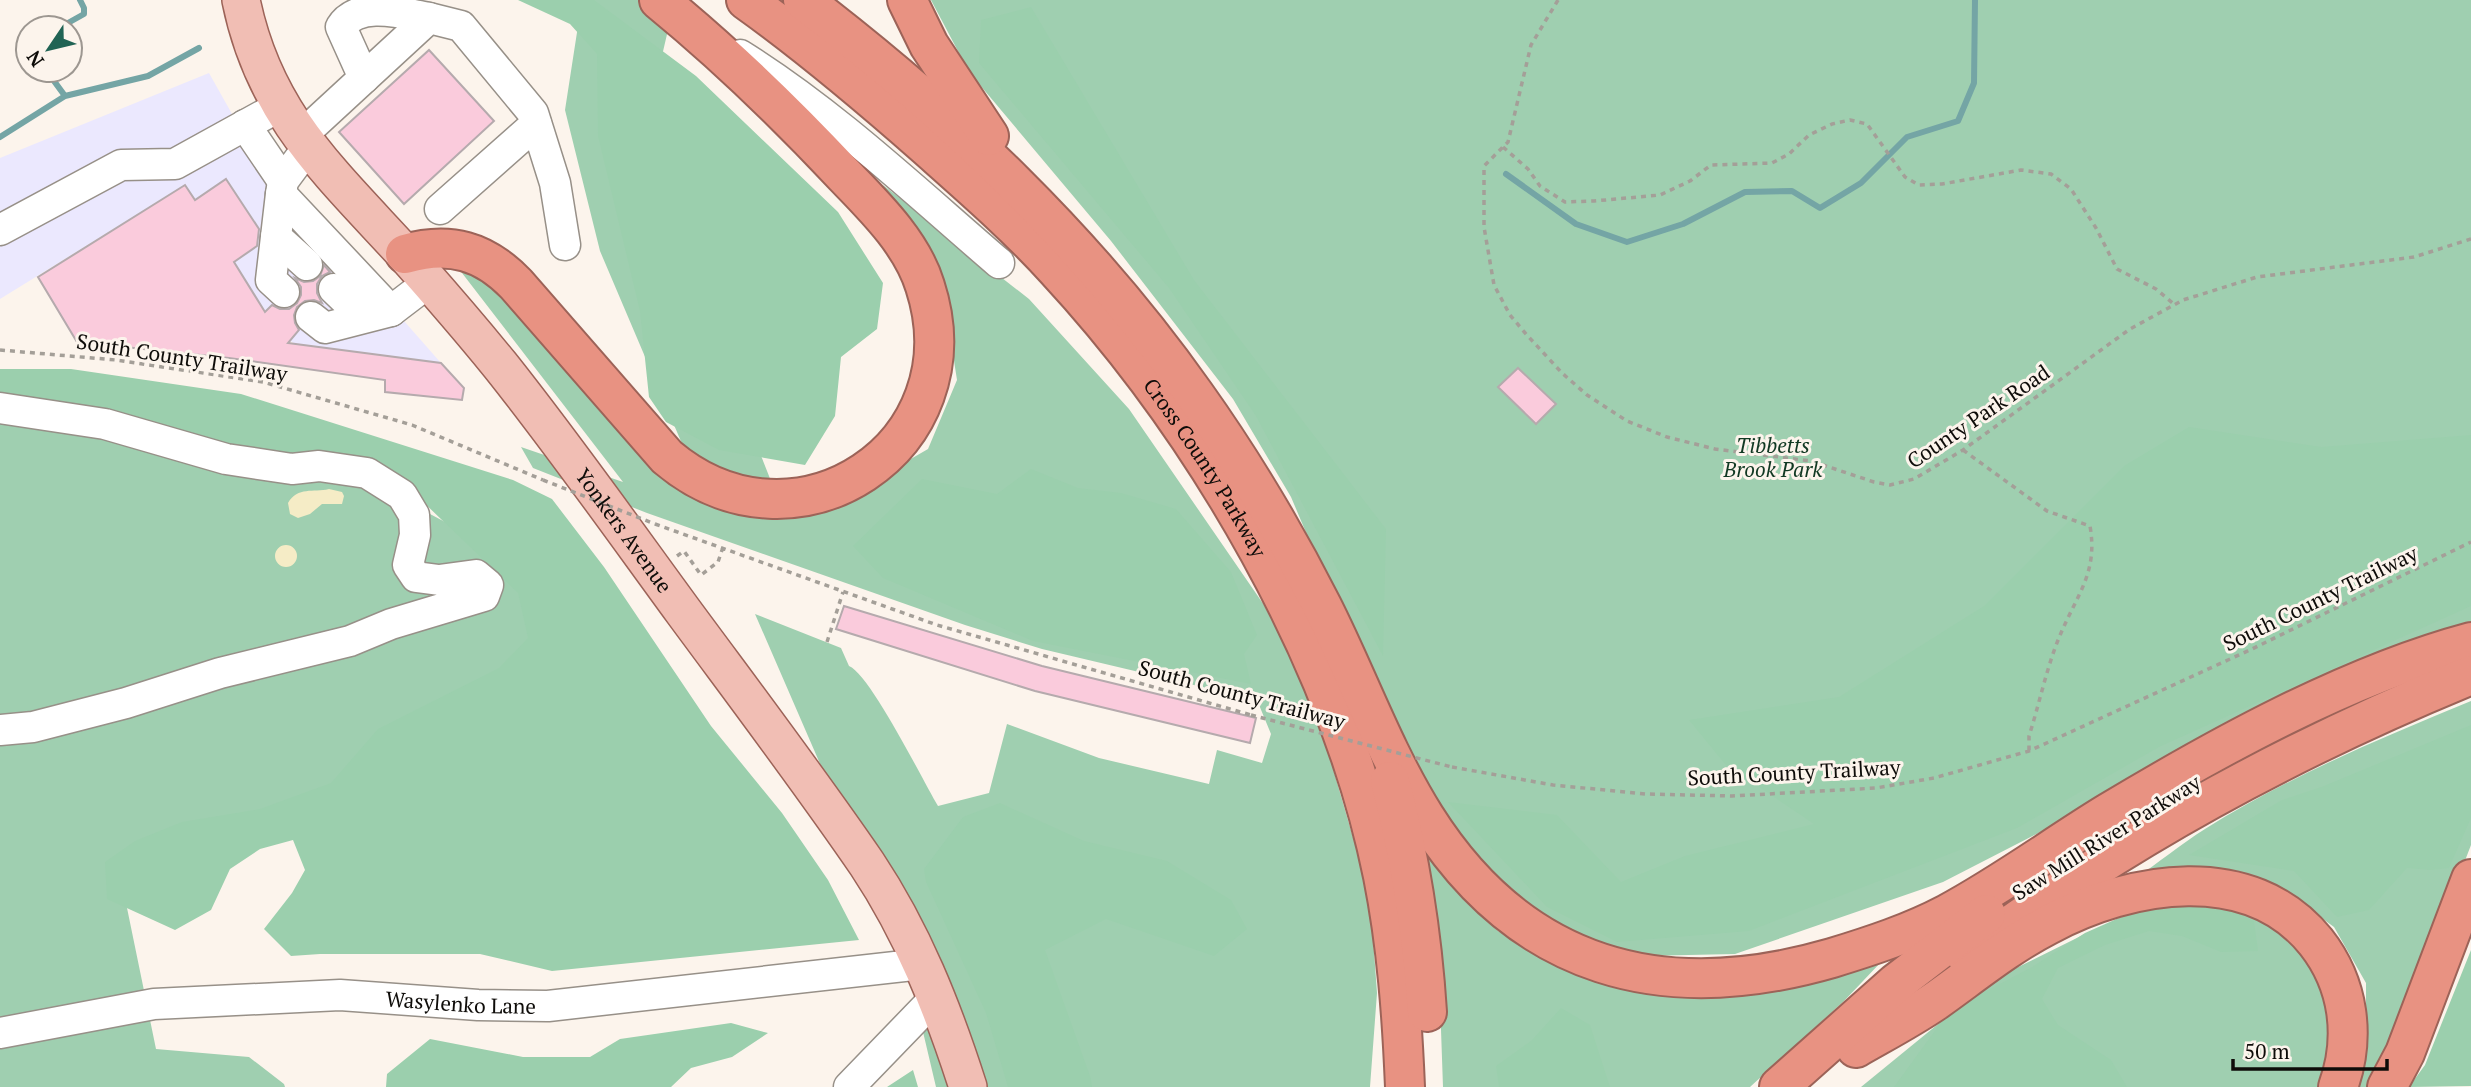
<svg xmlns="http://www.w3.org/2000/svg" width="2471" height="1087" font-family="'PT Serif',serif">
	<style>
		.industrial { fill: #ebe8fe }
		.green { fill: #9fcfb0 }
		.forest { fill: #9bcfad }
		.sand { fill: #f5ecc6 }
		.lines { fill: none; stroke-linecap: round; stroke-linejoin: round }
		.stream { stroke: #74a5a5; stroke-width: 6 }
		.building { fill: #facbdc; stroke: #b5aaad; stroke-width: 2 }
		.minor-casing { stroke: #979088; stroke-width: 33 }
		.major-casing { stroke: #9c6358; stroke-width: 40 }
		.highway-casing { stroke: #9c6358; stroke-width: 42 }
		.path { stroke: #a49f98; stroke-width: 3.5; stroke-dasharray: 5 5; stroke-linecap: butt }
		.minor { stroke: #fff; stroke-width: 30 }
		.major { stroke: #f1beb4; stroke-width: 37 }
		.highway { stroke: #e89282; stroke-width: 38 }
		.path-bridge { stroke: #a49f98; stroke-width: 3.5; stroke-dasharray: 5 5; stroke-linecap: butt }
		.labels { text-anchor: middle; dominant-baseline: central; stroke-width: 6; stroke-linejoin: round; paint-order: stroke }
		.street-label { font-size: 21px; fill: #0e0c09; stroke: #fcf4ec }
		.park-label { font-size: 21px; font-style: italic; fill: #113923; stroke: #fcf4ec }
	</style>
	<rect width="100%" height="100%" fill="#fcf4ec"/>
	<path class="industrial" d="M209,73L250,146L441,363L324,348L303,350L277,331L185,185L0,299V158Z"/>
	<path class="green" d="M582,0H675L661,60L721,354L782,509L840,500L928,449L957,380L940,271L883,185L1029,299L1129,409L1264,605L1312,696L1370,896L1377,993L1370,1087H936L907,964L755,614L841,648L849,666C870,674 923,781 938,806L989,793L1007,724L1099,758L1209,784L1217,750L1262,763L1271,734L1257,700L1042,649L965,625L647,513L533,468L521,447L623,482L452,260L478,262L700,486L600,251L565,110Z
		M931,0H2471V621L2448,629L2212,744L1943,882L1735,954L1595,957L1503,897L1464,852L1399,733L1327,582L1291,497L1233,399L1111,241L969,72Z
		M0,388L398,462L430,514L536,570L579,699L119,869L156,1049L249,1057L284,1084L285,1087H0Z
		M2471,701V845L2378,1087H2356L2366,1045V983L2334,927L2275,884L2207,871L2135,879C2158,863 2181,844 2205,829C2288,777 2381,738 2471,701Z
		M1415,840L1447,881L1498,931L1576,974L1650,995L1738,997L1814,982L1882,961L1844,1001L1750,1087H1443L1439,972Z
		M2208,899L2261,917L2296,942L2331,989L2329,1087H1861L1992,980L2091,931Z"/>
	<path class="forest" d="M518,0H594L696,76L838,212L883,283L877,329L841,357L835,416L805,465L719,450L666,422L649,397L640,311L598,136L597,54L570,24Z
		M1031,7L1194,280L1386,529L1383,656L1256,416L1169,288L979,63L981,20Z
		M0,369H71L241,394L513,480L552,499L604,567L711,726L782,813L828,880L859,940L552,971L480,954H320L291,956L264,929L292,893L305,870L293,840L260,849L230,869L211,910L175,930L107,899L105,862L135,841L182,822L260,809L331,783L378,729L499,668L528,638L518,593L393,473L0,402Z
		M2189,427L2321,447L2471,435V606L2159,747L2017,828L1749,931L1617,942L1547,907L1448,802L1557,815L1621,882L1685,856L1814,824L1725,764L1689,720L1839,697L1984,606L2124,466Z
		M1031,469L1078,488L1121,493L1176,509L1231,572L1257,635L1244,654L1251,684L1033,641L883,578L853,546L922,479L997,494Z
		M2471,725V818L2449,868L2431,870L2407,868L2369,910L2337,917L2294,871L2189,855L2282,800L2324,786Z
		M1000,803L1084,841L1167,861L1231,900L1247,929L1214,956L1106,919L1045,950L1091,1079L1092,1087H1008L986,1013L926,882L924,869L963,817Z
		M2208,899L2254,921L2258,951L2221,952L2182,936L2149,931L2105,945L2058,968L2042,999L2058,1025L2111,1060L2127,1087H1894L1950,1010L2032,967L2085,933L2139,909Z
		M2471,950V1086L2409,1087L2425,1065Z
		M1561,1008L1590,1025L1610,1087H1499L1496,1066L1531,1041Z
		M731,1023L768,1033L732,1057L691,1068L671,1087H386L387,1074L430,1039L523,1057H590L620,1039Z
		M913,1070L918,1087H887Z"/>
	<path class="sand" d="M329,489L342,492L344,496L342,504H322L310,514L298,518L290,514L288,503C298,486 313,493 329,489Z
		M275 556a11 11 0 1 1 22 0a11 11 0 1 1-22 0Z"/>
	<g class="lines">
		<path class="stream" d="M59,28L84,14V8L80,0
			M46,70L65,96
			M0,137L65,96L148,76L199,48
			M1506,174L1576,224L1627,242L1683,224L1745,192L1792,191L1820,208L1861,183L1907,137L1958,121L1974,83L1975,0"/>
	</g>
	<path class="building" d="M429,50L494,121L404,204L339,132Z
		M226,179L259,229L257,246L234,262L265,312L272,305L280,309H289L297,303L301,295V287L295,278L304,282L313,281L320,276L324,265L330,272L322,276L317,284V293L322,303L314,300L305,301L297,307L294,315L295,323L299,330L288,343L441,363L464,388L462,400L385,392V380L229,358L77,342L38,277L185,185L195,200Z
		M1518,368L1556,404L1536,424L1498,387Z
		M844,606L1042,666L1256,718L1250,743L1035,691L836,629Z"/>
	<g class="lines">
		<defs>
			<g id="minor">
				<path d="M740,55C833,113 915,191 999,263"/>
				<path d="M364,78L341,27C358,0 402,13 429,18"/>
				<path d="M245,125L283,181"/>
				<path d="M301,136L429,18L461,26L533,113L555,183L565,245"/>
				<path d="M309,146L283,181L281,194L391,311"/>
				<path d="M281,194L271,280L284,292"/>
				<path d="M440,209L536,124"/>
				<path d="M0,230L121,165L175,164L280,106"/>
				<path d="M276,237L307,265"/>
				<path d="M334,289L363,317"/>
				<path d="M311,317L325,328L391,311L429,282"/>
				<path d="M0,408L105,424L226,459L292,469L319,466L367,473L402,495L414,515L415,535L408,565L416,577L439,580L476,575L488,585L484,596L391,624L350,641L220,673L126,703L33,727L0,730"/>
				<path id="s1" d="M0,1033L154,1004L340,995L478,1005L548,1006L922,964"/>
				<path d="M849,1087L936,997"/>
			</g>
			<g id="major">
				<path id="s2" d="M241,0C264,114 330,172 405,254C437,290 469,327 500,365C563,444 623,529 683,611C745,695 808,778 867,864C913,933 943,1009 968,1087"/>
			</g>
			<g id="highway">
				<path id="s3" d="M746,0C809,45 868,95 926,146C971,186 1016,225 1056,269C1206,431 1339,659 1383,876C1397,946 1402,1016 1405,1087"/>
				<path d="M803,0C952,114 1087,242 1195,395C1242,461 1285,533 1322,606C1357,675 1383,750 1425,817C1521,969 1663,1007 1832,958C1871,946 1911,933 1947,914C2003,884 2054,846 2108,813C2218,747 2348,675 2471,642"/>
				<path d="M907,0L929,45L989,136"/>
				<path d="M405,254C450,241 484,251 516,284L667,457C796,566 977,446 925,286C912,243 874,206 844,175C786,113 725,54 659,0"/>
				<path d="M1390,781C1410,857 1422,933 1427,1012"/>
				<path d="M1967,957C2120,841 2293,748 2471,675"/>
				<path d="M1856,1048C1882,1033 1909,1019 1934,1002C1971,976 2007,946 2048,925C2130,881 2250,860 2316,942C2349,984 2356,1037 2338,1087"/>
				<path d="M1779,1087L1896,983L1986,914"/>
				<path d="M2387,1087L2405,1053L2471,879"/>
			</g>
		</defs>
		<use href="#minor" class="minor-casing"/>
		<use href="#major" class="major-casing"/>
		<use href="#highway" class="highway-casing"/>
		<path class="path" d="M1558,0L1531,45L1508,142L1484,166V227L1494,285L1510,315L1526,334L1562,373L1587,395L1627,421L1667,437L1715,449L1811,461L1874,482L1890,485L1914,479L1963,450L2130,329L2183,300L2257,277L2414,257L2471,239
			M1503,147L1528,169L1540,186L1565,202L1594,201L1660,195L1690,181L1711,165L1772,163L1789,154L1809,135L1832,124L1850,120L1867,124L1905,177L1919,185L1942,184L2021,170L2051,174L2071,189L2096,228L2117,269L2156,289L2175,305
			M0,350L116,360L263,382L412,425L543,480
			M1963,450L2047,511L2090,526C2098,572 2078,593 2061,633C2047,665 2040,702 2029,736V751
			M655,524L937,625L1251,715
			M677,556L684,551L701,575L718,562L723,547
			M827,642L843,592
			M1452,767L1553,785L1646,794L1732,796L1876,788L1934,778L2029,751L2252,649L2471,542"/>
		<use href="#minor" class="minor"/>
		<use href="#major" class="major"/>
		<use href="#highway" class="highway"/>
		<path class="path-bridge" d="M543,480L655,524
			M1251,715L1452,767"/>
	</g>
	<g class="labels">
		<g class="street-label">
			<text transform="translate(182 357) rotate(9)">South County Trailway</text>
			<text transform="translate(1978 416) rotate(-34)">County Park Road</text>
			<text stroke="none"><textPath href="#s3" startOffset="660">Cross County Parkway</textPath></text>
			<text stroke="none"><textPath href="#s2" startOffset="660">Yonkers Avenue</textPath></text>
			<text transform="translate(2320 598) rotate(-26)">South County Trailway</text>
			<text transform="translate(1242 694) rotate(15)">South County Trailway</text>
			<text transform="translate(1794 772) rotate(-3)">South County Trailway</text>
			<text transform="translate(2106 837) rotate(-32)">Saw Mill River Parkway</text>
			<text stroke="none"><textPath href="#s1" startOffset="464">Wasylenko Lane</textPath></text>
		</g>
		<g class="park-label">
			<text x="1773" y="445">Tibbetts<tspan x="1773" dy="24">Brook Park</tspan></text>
		</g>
	</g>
	<g transform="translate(49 49) rotate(235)"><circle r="33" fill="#fcf4ec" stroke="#9d9791" stroke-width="2"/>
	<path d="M0-5L12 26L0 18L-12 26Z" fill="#206354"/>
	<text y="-10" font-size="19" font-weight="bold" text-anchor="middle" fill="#0e0c09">N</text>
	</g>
	<path d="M2233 1059v10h154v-10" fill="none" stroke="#0e0c09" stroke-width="3.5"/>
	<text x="2244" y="1059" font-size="21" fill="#0e0c09" stroke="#fcf4ec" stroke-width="5" paint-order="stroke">50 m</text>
</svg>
